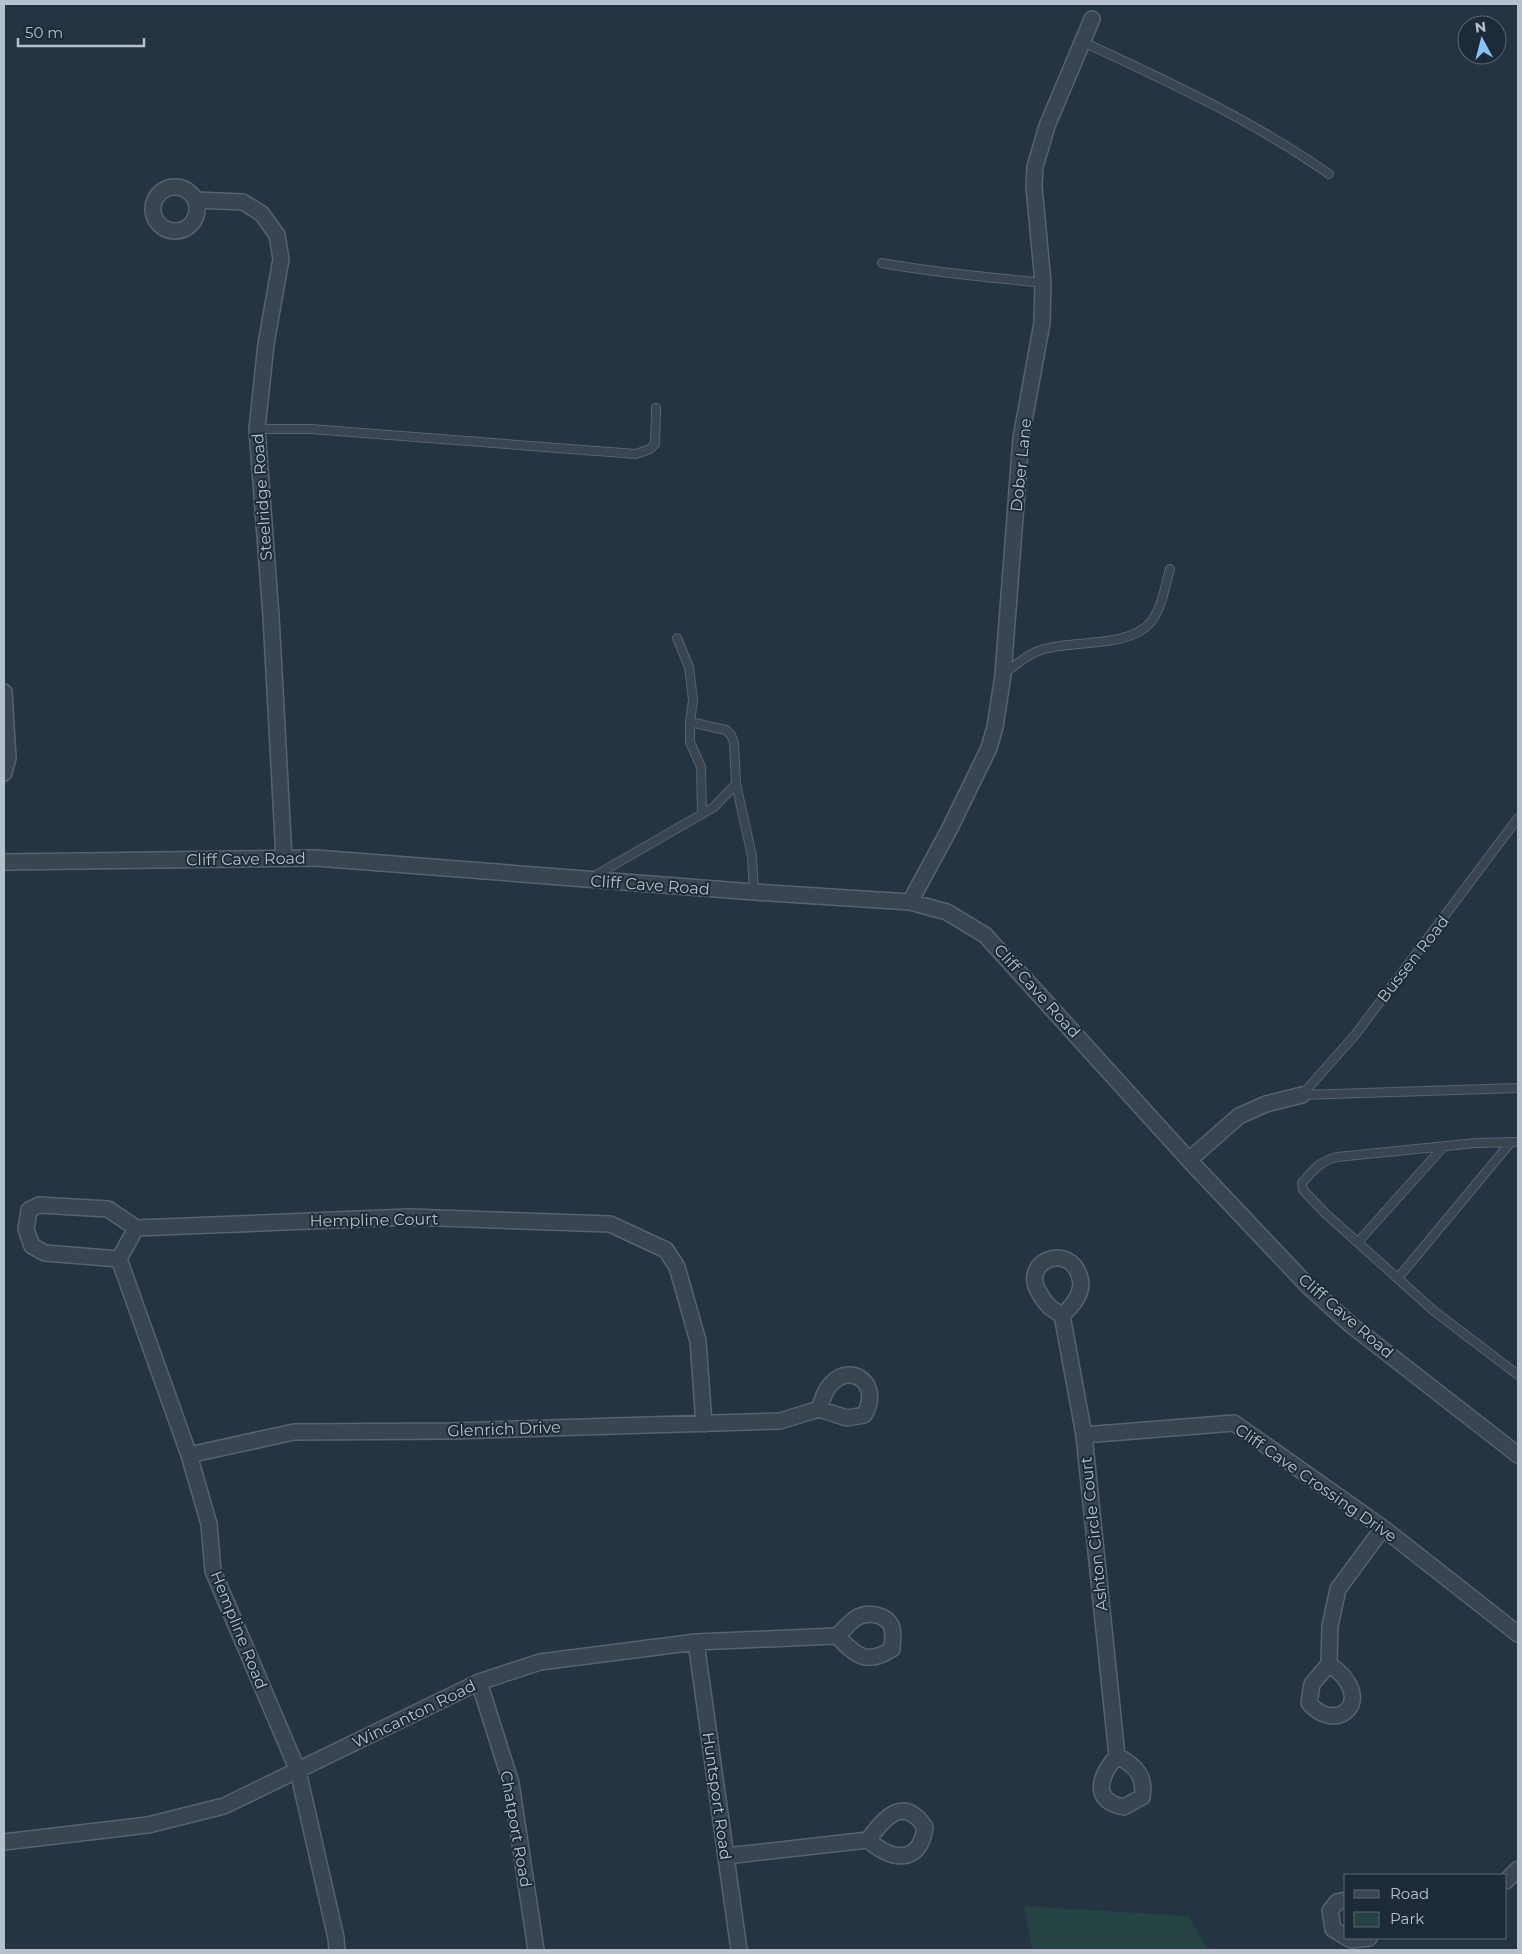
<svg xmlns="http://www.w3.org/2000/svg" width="1522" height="1954" font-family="Montserrat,sans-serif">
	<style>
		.green { fill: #264343 }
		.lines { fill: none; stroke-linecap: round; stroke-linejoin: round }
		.service-casing { stroke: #56636f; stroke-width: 10 }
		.minor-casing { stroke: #56636f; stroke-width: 18 }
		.service { stroke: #394652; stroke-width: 8 }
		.minor { stroke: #394652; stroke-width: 15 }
		.labels { text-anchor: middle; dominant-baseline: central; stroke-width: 4; stroke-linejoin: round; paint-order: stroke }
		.street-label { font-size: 16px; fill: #b5c0cc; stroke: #1d2b37 }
	</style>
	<rect width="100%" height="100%" fill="#243443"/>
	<path class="green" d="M1024,1906L1188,1916L1209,1950H1032Z"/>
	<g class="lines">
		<defs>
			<path id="service" d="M1083,42C1167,81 1252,120 1329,174
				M882,263C935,273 989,277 1043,283
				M257,429H311L636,454L650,449L655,444L656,408
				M1005,673C1017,664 1029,653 1044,649C1074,640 1128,648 1150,623C1162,609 1165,586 1170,569
				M690,722L726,730L731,735L734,743L736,784L752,856L754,892
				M702,814L714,807L736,784
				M591,878L702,814L701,767L690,742V722L693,700L689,667L677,638
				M1302,1095L1355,1035L1518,818
				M1302,1095L1518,1088
				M1518,1142L1476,1143L1337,1157C1320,1161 1313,1170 1302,1183L1303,1190L1326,1214L1434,1311L1518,1375
				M1358,1242L1444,1146
				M1398,1278L1511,1142"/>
			<path id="minor" d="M153 209a22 22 0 1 1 44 0a22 22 0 1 1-44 0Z
				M195,200L243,202L262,214L277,235L281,259L266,344L257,429L271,616L284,858
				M4,692L8,758L4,773
				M4,862L316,858L754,892L910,902L947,912L985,935L1189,1160L1239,1116L1266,1104L1302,1095
				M910,902L949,830L989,748L995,727L1003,675L1021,438L1042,323L1043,283L1034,186L1035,167L1047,126L1092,19
				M1189,1160L1309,1287L1351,1325L1518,1455
				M136,1228L119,1259L189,1455L209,1524L213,1571L298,1771L336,1938L337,1950
				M119,1259L45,1253L32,1246L26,1229L29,1210L39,1205L108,1209L136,1228L409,1217L610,1224L666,1250L677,1267L698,1341L704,1424
				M1062,1315C1051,1309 1046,1305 1040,1294C1018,1261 1071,1241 1080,1278C1084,1292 1073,1306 1062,1315L1084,1435L1117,1756C1135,1765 1146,1776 1142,1797L1124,1807C1090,1801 1100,1775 1117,1756
				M1084,1435L1234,1423L1383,1528L1518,1634
				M189,1455L294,1432L452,1431L780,1421L819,1409L847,1418L864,1415C882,1386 853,1361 831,1384C824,1391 822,1401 819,1409
				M696,1642L739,1950
				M1329,1664C1379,1699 1337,1736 1309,1703L1312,1684L1329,1664L1330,1626L1338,1589L1383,1528
				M479,1682L511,1783L536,1950
				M4,1842L148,1825L224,1806L479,1682L540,1662L696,1642L837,1636C844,1630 850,1621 858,1617C869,1611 888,1615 892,1628C894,1635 892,1642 892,1649C866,1666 856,1655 837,1636
				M726,1856L868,1840C884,1818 903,1795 925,1827C920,1865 892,1861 868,1840
				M1506,1881L1518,1869
				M1346,1900L1337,1902L1330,1911L1333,1929L1346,1937
				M1347,1938L1352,1940L1369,1938"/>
		</defs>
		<use href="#service" class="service-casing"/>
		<use href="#minor" class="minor-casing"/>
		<use href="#service" class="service"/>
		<use href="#minor" class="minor"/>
	</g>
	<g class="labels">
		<g class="street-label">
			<text transform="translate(1021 465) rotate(-84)">Dober Lane</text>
			<text transform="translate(262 497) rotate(-94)">Steelridge Road</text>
			<text transform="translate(246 859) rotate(-1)">Cliff Cave Road</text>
			<text transform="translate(650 885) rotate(4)">Cliff Cave Road</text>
			<text transform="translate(1413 959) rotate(-52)">Bussen Road</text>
			<text transform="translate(1037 991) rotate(48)">Cliff Cave Road</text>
			<text transform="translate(374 1220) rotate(-1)">Hempline Court</text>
			<text transform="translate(1346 1316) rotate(41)">Cliff Cave Road</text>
			<text transform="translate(504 1429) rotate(-2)">Glenrich Drive</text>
			<text transform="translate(1316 1483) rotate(35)">Cliff Cave Crossing Drive</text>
			<text transform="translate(1094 1534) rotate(-96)">Ashton Circle Court</text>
			<text transform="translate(239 1630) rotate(68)">Hempline Road</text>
			<text transform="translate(414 1714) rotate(-26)">Wincanton Road</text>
			<text transform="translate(717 1796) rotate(82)">Huntsport Road</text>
			<text transform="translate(516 1829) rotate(80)">Chatport Road</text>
		</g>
	</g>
	<rect width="1522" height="1954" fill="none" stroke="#b5c0cc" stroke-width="10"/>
	<rect x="1344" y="1874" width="162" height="65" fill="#1d2b37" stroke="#5a6773"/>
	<rect x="1354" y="1890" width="25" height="8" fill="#394652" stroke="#5a6773"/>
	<text x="1390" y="1899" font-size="15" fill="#b5c0cc">Road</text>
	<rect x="1354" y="1912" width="25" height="15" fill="#264343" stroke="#5a6773"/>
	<text x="1390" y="1924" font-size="15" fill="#b5c0cc">Park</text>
	<g transform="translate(1482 40) rotate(353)"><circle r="24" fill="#1d2b37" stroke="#5a6773"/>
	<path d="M0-4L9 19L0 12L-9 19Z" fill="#88c1ff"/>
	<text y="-8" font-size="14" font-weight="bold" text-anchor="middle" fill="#b5c0cc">N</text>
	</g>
	<path d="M18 38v8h126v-8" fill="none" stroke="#b5c0cc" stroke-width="2.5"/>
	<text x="25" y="38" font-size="15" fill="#b5c0cc" stroke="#1d2b37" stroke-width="4" paint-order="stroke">50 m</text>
</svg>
